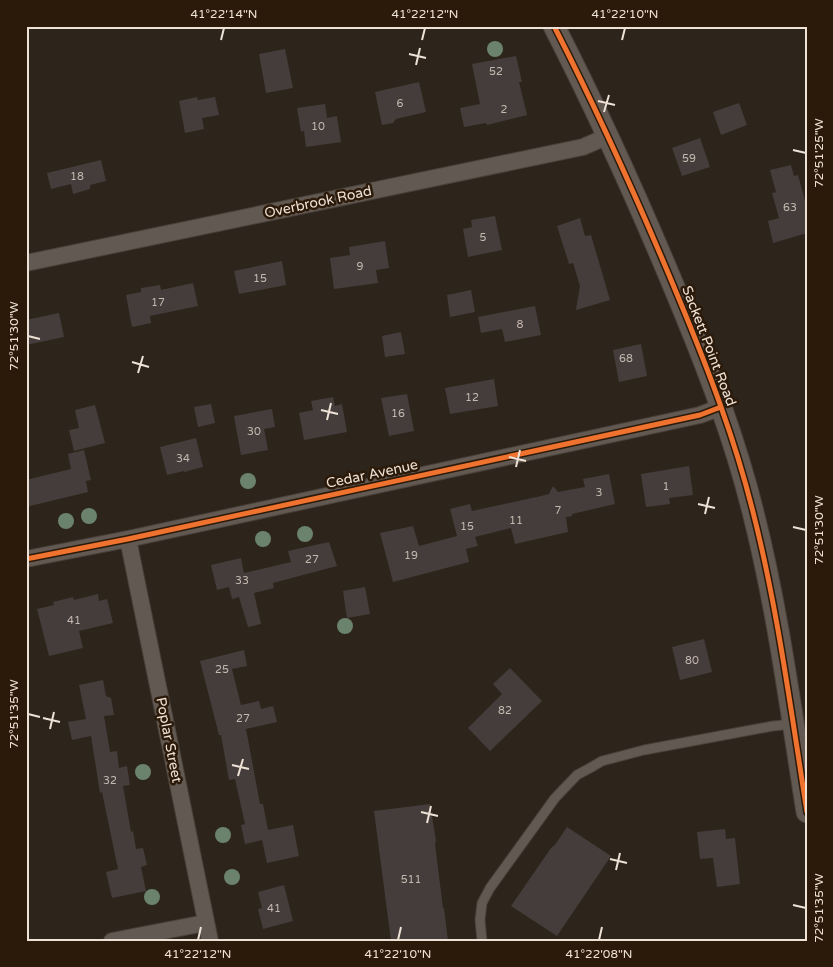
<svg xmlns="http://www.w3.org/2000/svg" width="833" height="967" font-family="'Varela Round',sans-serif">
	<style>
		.building { fill: #453d3b }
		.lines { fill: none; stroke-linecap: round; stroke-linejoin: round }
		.service-casing { stroke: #484039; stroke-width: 11 }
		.minor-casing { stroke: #484039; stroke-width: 18 }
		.tertiary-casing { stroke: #484039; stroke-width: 23 }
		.service { stroke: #625952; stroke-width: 9 }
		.minor { stroke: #625952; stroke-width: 16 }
		.tertiary { stroke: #625952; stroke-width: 21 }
		.cycleway-casing { stroke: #2b1a09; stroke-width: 8 }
		.cycleway { stroke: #ef722f; stroke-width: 5 }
		.tree { fill: #6b836d }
		.ticks { fill: none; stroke: #eee2d7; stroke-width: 2 }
		.labels { text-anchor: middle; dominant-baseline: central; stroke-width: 5; stroke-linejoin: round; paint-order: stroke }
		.number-label { font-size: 11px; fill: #c4b9b0 }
		.street-label { font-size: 14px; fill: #eee2d7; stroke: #2b1a09 }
		.neatline { fill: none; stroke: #eee2d7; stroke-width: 2 }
		.ticks-label { font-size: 12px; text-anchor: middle; fill: #eee2d7 }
	</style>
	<rect width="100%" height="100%" fill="#2d241b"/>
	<path class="building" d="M285,49L293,88L266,93L259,54Z
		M516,56L522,82H519L527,115L487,125L486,123L464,127L460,108L480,104L472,64Z
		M419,82L426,112L396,119L393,123L382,125L375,92Z
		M197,97L198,100L215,97L219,115L202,118L204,129L185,133L179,101Z
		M739,103L747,125L721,135L713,112Z
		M325,104L327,118L337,116L341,142L306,147L304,131L301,132L297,108Z
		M700,138L710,167L682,176L672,148Z
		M101,160L106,181L90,185V189L73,194L71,184L51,189L47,173Z
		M791,165L794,176L798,175L807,208V233L773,243L768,221L779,218L772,193L776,192L770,170Z
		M495,216L502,250L468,257L463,229L472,227L471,220Z
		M580,218L585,236L591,235L610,300L576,310L580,286L573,263L569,264L557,226Z
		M385,241L389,268L376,270L378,283L334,289L330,258L350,255L349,247Z
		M282,261L286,285L239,294L234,271Z
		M193,283L198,306L150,316L151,323L132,327L126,295L141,292V288L160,285L161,290Z
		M471,290L475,312L450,317L447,295Z
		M535,306L541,335L505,342L502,329L481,333L478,317Z
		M59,313L64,337L26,345V320Z
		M401,332L405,354L385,357L382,336Z
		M641,344L647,376L619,382L613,350Z
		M494,379L498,406L450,414L445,388Z
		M407,394L414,431L389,436L381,398Z
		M333,397L335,406L342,404L347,432L304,440L299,413L313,410L311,401Z
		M211,404L215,423L198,427L194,407Z
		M95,405L105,443L74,451L69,430L79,428L75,410Z
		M272,409L275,427L264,429L268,450L241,455L234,416Z
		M196,438L203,467L184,472V471L167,475L160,447Z
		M84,450L91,480L86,481L88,492L26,507V480L71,469L68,454Z
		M689,466L693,495L669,498L670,504L646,507L641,474Z
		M609,474L615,504L572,514V516L566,517L568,532L515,544L511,528L475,537L478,546L466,549L469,562L393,582L380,533L413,526L419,546L457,536L450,509L470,504L472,511L541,496L549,494L553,486L558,492L585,487L583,479Z
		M329,542L337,566L273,583L274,588L254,593L261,624L248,627L239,597L232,599L229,587L217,590L211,565L241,558L244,573L291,562L288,551Z
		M365,587L370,614L347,618L343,591Z
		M98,594L99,601L107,599L113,623L79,631L83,648L49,656L37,609L54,605L53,602L73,597L74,600Z
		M704,639L712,672L680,680L672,647Z
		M244,650L247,666L232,669L241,705L259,701L261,709L273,706L277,722L246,729L260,804H263L268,830L293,825L299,856L267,863L262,840L245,844L241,825L245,824L235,779L229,780L221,735H219L200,661Z
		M510,668L542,701L490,751L468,728L502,694L493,684Z
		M103,680L106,696L111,698L114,715L104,716L110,752L117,751L119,768L127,766L130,785L123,786L131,832L133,831L136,849L143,848L147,865L141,867L146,891L112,898L106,872L118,869L102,792L100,793L91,736L72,740L68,722L86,719L79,685Z
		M430,804L436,841L435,844L443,908H444L448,941H391L374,811Z
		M567,827L611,856L557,936L511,906L551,848L555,845Z
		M725,829L726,839L735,838L740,884L717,887L713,858L700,859L697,832Z
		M284,885L293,921L263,929L258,909L262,908L258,892Z"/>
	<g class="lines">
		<defs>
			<path id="service" d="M482,941L480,920L482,903L490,888L555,798L577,775L590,768L602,761L644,750L773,726L793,724"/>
			<path id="minor" d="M26,263L583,147L608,136
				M128,539L210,941
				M26,559L128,539L700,415L721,407
				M112,941L205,923"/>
			<path id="tertiary" d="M554,26C600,116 641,207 679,299C708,369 735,439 753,512C778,610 791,712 807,812"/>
		</defs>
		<use href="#service" class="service-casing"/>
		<use href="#minor" class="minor-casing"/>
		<use href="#tertiary" class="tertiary-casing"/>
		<use href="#service" class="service"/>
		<use href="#minor" class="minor"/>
		<use href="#tertiary" class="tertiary"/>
		<defs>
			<path id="cycleway" d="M554,26C600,116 641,207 679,299C708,369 735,439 753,512C778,610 791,712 807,812
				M26,559L128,539L700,415L721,407"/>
		</defs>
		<use href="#cycleway" class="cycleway-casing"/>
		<use href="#cycleway" class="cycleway"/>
	</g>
	<g class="tree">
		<circle cx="495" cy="49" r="8"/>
		<circle cx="248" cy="481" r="8"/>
		<circle cx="89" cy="516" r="8"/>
		<circle cx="66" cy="521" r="8"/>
		<circle cx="305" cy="534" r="8"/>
		<circle cx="263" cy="539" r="8"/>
		<circle cx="345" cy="626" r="8"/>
		<circle cx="143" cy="772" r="8"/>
		<circle cx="223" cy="835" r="8"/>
		<circle cx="232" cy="877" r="8"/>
		<circle cx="152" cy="897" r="8"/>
	</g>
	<path class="ticks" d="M221,40L224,28M422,40L425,28M622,40L625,28M409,54L426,58M416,65L420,48M598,101L615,105M604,112L609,95M793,150L806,153M28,336L40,339M132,362L149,367M138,373L143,356M321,410L338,414M327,420L331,403M509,457L526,461M516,467L520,450M698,504L715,508M705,514L709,497M793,527L806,530M28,714L40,717M43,718L60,722M50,729L54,712M232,765L249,769M238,776L243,759M421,812L438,816M427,823L431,806M610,859L627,863M616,870L620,853M793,905L806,908M198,940L201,927M398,940L401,927M599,940L602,927"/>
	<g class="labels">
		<g class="number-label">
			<text x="496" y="71">52</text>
			<text x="400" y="103">6</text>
			<text x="504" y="109">2</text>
			<text x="318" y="126">10</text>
			<text x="689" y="158">59</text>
			<text x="77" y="176">18</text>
			<text x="790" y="207">63</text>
			<text x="483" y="237">5</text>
			<text x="360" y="266">9</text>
			<text x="260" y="278">15</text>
			<text x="158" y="302">17</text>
			<text x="520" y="324">8</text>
			<text x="626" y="358">68</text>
			<text x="472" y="397">12</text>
			<text x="398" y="413">16</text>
			<text x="254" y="431">30</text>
			<text x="183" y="458">34</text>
			<text x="666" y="486">1</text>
			<text x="599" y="492">3</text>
			<text x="558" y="510">7</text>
			<text x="516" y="520">11</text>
			<text x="467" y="526">15</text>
			<text x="411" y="555">19</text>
			<text x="312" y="559">27</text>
			<text x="242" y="580">33</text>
			<text x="74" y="620">41</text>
			<text x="692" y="660">80</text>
			<text x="222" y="669">25</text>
			<text x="505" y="710">82</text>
			<text x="243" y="718">27</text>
			<text x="110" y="780">32</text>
			<text x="411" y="879">511</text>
			<text x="274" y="908">41</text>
		</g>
		<g class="street-label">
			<text transform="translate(318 202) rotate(-12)">Overbrook Road</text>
			<text transform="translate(709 346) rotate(69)">Sackett Point Road</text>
			<text transform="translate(372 474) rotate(-12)">Cedar Avenue</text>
			<text transform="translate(169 740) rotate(79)">Poplar Street</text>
		</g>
	</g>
	<rect width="833" height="967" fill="none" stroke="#2b1a09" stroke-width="55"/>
	<rect x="28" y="28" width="778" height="912" class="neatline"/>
	<g class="ticks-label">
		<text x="224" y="18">41°22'14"N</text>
		<text x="425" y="18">41°22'12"N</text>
		<text x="625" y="18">41°22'10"N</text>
		<text transform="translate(819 153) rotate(-90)" y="4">72°51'25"W</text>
		<text transform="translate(14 336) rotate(-90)" y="4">72°51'30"W</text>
		<text transform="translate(819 530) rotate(-90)" y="4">72°51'30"W</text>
		<text transform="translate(14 714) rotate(-90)" y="4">72°51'35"W</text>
		<text transform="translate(819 908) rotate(-90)" y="4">72°51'35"W</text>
		<text x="198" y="958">41°22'12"N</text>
		<text x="398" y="958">41°22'10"N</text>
		<text x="599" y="958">41°22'08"N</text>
	</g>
</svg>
